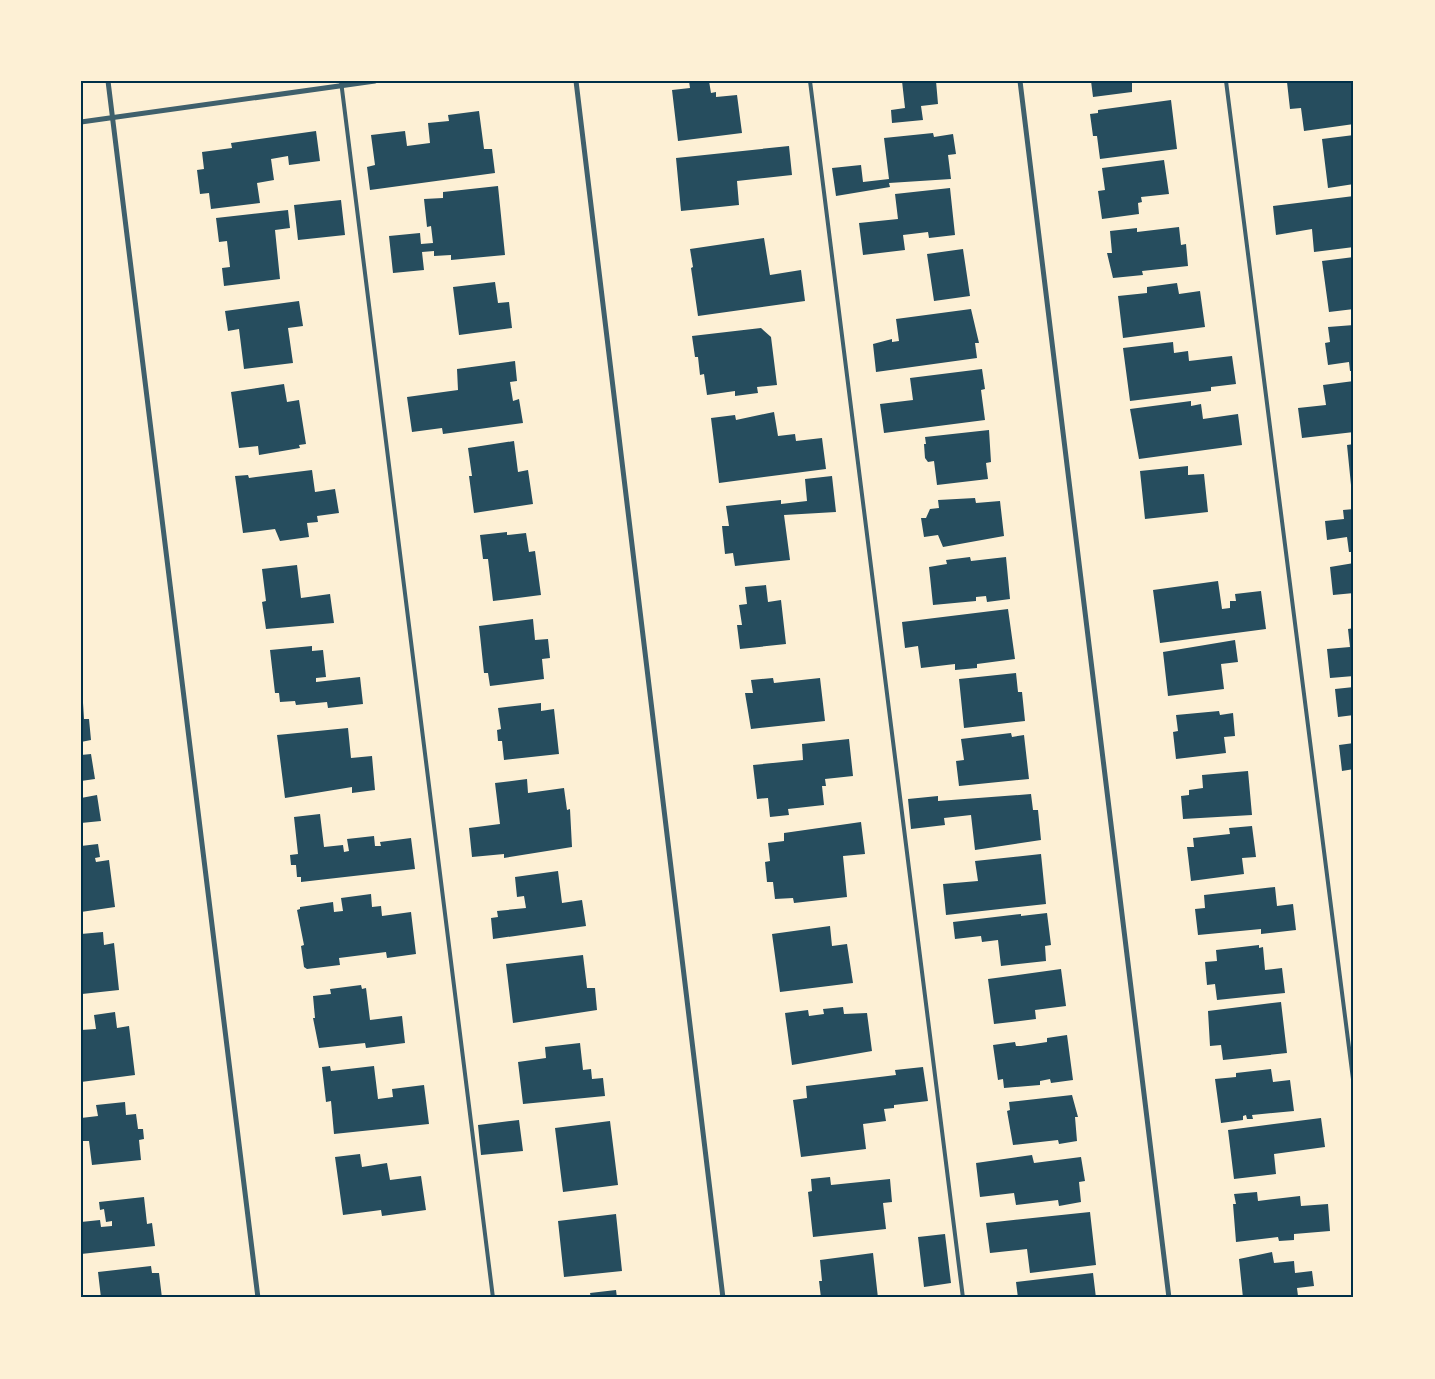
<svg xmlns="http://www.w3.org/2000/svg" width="1435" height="1379" font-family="'Source Serif 4',serif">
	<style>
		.building { fill: #264d5e }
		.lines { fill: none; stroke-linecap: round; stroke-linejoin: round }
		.service { stroke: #3f606c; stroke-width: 4 }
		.minor { stroke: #3f606c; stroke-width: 5 }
		.neatline { fill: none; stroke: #003049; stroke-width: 2 }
	</style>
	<rect width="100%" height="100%" fill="#fdf0d5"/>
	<path class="building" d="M689,81H709L711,93L716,92V97L737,95L742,133L678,141L672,90L690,88Z
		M902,81H936L938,104L921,106L923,120L892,123L891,110L905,108Z
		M1091,81H1132V92L1093,97Z
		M1292,81H1354V124L1304,131L1301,108L1290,109L1287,82Z
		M1171,100L1177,149L1100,159L1097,136H1093L1090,114L1098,113V110Z
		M479,111L484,149H492L495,173L370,190L367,167L375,165L371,135L405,131L407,146L430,143L428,123L449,121L448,115Z
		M316,131L320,161L289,165L288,156L271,159L274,180L257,183L260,203L211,209L209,193L200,194L197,170L204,169L202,152L232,148L231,143Z
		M933,133L934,137L953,134L956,154L948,155L951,179L889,183L890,187L836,196L832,168L861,165L863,182L889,179L884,138Z
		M1354,135V184L1328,188L1322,139Z
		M789,146L792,175L737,181L739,205L681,211L676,158Z
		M1164,160L1169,194L1141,197L1142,202L1138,203L1139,214L1102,219L1098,191L1105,190L1102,168Z
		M498,186L505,255L451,260V255L434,256V251L422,252L424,270L393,273L389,236L420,233L421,244L433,243L431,226L427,227L424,199L443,198V192Z
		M950,188L955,235L929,238L928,232L903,235L905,250L863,255L859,223L898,219L895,194Z
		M1354,196V247L1314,252L1312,229L1276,235L1273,206Z
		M341,200L345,235L298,240L294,205Z
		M288,210L290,228L275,230L280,279L224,286L222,268L230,267L227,241L219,242L216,218Z
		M1179,227L1181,245L1186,244L1188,266L1142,271L1143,275L1113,278L1107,253H1112L1110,231L1137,228V232Z
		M764,238L770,275L801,270L805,301L698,316L691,268L693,267L690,249Z
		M963,249L970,296L934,301L927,254Z
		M1354,257V309L1329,312L1322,261Z
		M495,282L498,303L509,302L512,328L459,335L453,287Z
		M1177,283L1179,294L1200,291L1205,327L1123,338L1118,296L1147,293V287Z
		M299,301L303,326L288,328L293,363L244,369L239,329L228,331L225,311Z
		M971,309L979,343H975L977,358L876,372L873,344L892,339V342L899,341L896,319Z
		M1354,325V371H1350L1349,362L1328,365L1325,343L1330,342L1328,327Z
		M761,328L771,337L777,385L757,387L758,393L735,396V391L707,395L704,374L700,375L698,357H695L692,336Z
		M1173,342L1174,353L1188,351L1189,361L1232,356L1236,384L1211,387V391L1130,401L1123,348Z
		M515,361L517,381L510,382L513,401L519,399L523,423L443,434L442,428L412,432L407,397L458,390L457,369Z
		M982,369L985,389L981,390L985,420L884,433L880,404L913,400L910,378Z
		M1354,381V432L1302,438L1298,408L1326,405L1323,385Z
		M284,384L287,402L299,400L306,444L299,445L300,448L259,455L258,446L239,448L231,392Z
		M1191,401V406L1201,404L1203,419L1238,414L1242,445L1139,459L1130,409Z
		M774,412L778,436L795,434L796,441L822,438L826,469L719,483L711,418L735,415L736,420Z
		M989,430L991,462L986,463L988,479L937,485L934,461L928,462L925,458L924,444H926L925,437Z
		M514,441L518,472L528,470L533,504L474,513L469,476H472L468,448Z
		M1354,444V495H1352L1347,445Z
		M1188,466V475L1204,474L1208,512L1145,519L1140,471Z
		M312,470L315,492L335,489L339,513L317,516L318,522L307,523L309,537L280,541L275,529L243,533L235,476L248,475L249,478Z
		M832,476L836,512L784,515L790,560L735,566L733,553L725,554L722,526H729L726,506L781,500V504L807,501L805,479Z
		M975,498L976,503L1000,501L1004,536L943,547L938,535L924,537L921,518H926L930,509L939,508L938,500Z
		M1354,509V552H1349L1347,537L1327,540L1325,521L1344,519L1343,510Z
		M507,532V535L526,533L529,552L535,551L541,595L493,601L488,559H483L480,535Z
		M970,557L971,561L1006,557L1010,599L987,602L986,596L976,597V601L933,605L929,567L947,564L946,560Z
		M1354,563V593L1333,595L1330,567Z
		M297,565L301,598L330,594L334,623L266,629L262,602L266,601L262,569Z
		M1218,581L1222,609L1230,608V601H1236L1235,594L1261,591L1266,629L1160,643L1153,590Z
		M766,585L768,602L781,600L786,644L740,649L737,625H742L739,605L747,604L745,587Z
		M1008,609L1015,659L977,664V668L955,670V664L921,668L918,646L905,648L902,622Z
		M533,619L535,640L548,639L550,658L542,659L544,679L490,686L488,673H484L479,626Z
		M1354,628V676L1330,678L1327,649L1350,647L1348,629Z
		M1235,640L1238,662L1221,664L1224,689L1168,696L1163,652Z
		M312,646V651L323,650L326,677L316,678V682L360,677L363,704L328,708L327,702L296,705L295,701L280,702L279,693H275L270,650Z
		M1016,673L1018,692H1022L1025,721L964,728L959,679Z
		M773,678L774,683L820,678L825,721L751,729L745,693H753L751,680Z
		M1354,687V715L1338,717L1335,689Z
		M81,703H83L84,719H89L91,740L81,742Z
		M541,703V711L554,709L559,754L504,760L502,741H498L497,730L501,729L498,708Z
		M1219,711L1220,715L1233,713L1235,736L1224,737L1226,753L1176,759L1173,732L1178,731L1176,715Z
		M348,728L351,758L372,756L375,790L352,793V787L285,798L277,735Z
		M1011,733L1012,737L1024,735L1029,779L959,786L956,761L964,760L961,739Z
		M849,739L853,776L825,779L826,786H822L824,805L788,809L789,815L770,817L768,798L757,799L753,765L803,760L802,744Z
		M1354,743V769L1342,771L1339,745Z
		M91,754L95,779L81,781V755Z
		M1248,771L1252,815L1183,819L1181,796L1189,795V790L1203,788L1202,775Z
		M527,779L528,793L564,788L567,810L570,809L572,847L504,858V854L472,857L469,828L500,824L495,783Z
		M1031,794L1033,810H1038L1041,840L975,850L971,815L944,818L945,825L911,829L908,799L938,796V801Z
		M97,795L101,821L81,823V798Z
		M320,814L324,847L343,845L344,852L349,851L347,839L374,836L375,846H381L380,842L411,838L415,869L301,882V877H297L296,865H291L290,855L298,854L294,817Z
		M861,822L865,854L843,856L847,897L794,903L793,898L775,899L773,882H767L765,862L770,861L768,843L784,841V833Z
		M1252,826L1256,857L1242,858L1244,874L1191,881L1187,847H1194L1193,838L1230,834L1229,828Z
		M98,844L100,857L95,858L96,862L109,860L115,907L81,912V846Z
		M1041,854L1046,904L946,915L943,884L978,881L975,861Z
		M558,871L562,903L582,900L586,926L493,939L491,918L498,917L497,911L526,908L524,896L517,897L515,877Z
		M1275,887L1277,906L1293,904L1296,930L1261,934V929L1198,935L1195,909L1205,908L1204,895Z
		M371,894L372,907L381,906L382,916L411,912L416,954L387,958L386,952L339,958L340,965L307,969L304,967L301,946L304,945L297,910L300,909V907L333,902L334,912L343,911L341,898Z
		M1047,913L1051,945L1045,946L1046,961L1001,966L998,940L982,942L981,936L955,939L953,922L1021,914V916Z
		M830,926L832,946L847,944L853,983L780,992L772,934Z
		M103,932L104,945L114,943L119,990L82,994L81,934Z
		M1259,945V948L1263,947L1265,970L1282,968L1285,993L1217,1000L1215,984L1207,985L1205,962L1217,961L1216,950Z
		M583,955L587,988H595L597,1010L513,1023L506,964Z
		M1061,969L1066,1006L1035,1010L1036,1019L994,1024L988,979Z
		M361,985L362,989L366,988L370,1020L402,1016L405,1043L366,1048L365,1043L319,1048L313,1018H315L313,996L331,994L330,989Z
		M1281,1002L1287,1053L1223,1060L1221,1045L1210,1046L1208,1011Z
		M843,1007L844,1014L867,1013L872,1051L792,1065L785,1013L808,1010L809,1016L824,1014L823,1009Z
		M115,1012L117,1028L129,1026L135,1075L81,1082V1030L96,1029L94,1015Z
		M1067,1035L1073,1080L1051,1083L1050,1079L1040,1081V1085L1004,1088L1003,1079L998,1080L993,1045L1015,1042L1016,1046H1021L1047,1042V1038Z
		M580,1043L583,1070L591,1069L592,1079L603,1078L605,1096L523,1104L518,1062L546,1058L545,1047Z
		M330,1066L331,1071L374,1066L378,1099L393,1097L392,1089L424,1085L429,1124L334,1134L331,1101L326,1102L322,1067Z
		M923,1067L928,1101L894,1105V1108L884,1109L886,1121L863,1124L866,1149L801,1157L793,1100L807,1098L806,1086L896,1075L895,1070Z
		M1271,1069L1273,1082L1290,1080L1294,1111L1252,1115L1253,1119H1247L1246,1115L1243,1116V1120L1221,1123L1215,1079L1236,1077V1073Z
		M1072,1095L1078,1117H1075L1077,1141L1059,1144L1058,1140L1013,1145L1007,1111L1010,1110L1009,1102Z
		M125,1102L126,1115L136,1114L138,1129H143L144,1139L139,1140L141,1160L92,1165L89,1141H81V1118L98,1116L96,1105Z
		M1321,1118L1325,1147L1274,1154L1276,1174L1234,1179L1228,1130Z
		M519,1120L523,1151L481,1155L478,1125Z
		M610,1121L618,1185L563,1192L555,1128Z
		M360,1154L362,1167L387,1163L390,1180L421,1176L426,1210L382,1216L381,1210L343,1215L335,1157Z
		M1032,1155L1034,1163L1081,1157L1085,1181L1079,1182L1081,1202L1059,1206L1058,1200L1016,1205L1014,1193L980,1197L976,1163Z
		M830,1177L831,1185L890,1179L892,1202L883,1203L886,1229L813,1237L808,1192L812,1191L811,1179Z
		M1257,1192L1258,1201L1300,1196L1301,1206L1328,1204L1330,1231L1294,1234V1240L1279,1241L1278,1237L1236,1242L1233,1204H1236L1234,1194Z
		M144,1197L147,1224L152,1223L155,1246L81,1254V1222L100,1220L101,1227L112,1226V1221L106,1222L104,1209L100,1210L99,1202Z
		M1090,1212L1096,1265L1030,1273L1027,1249L990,1253L986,1223Z
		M616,1214L622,1271L564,1277L558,1221Z
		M945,1234L951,1283L924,1287L918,1237Z
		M1272,1252L1274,1263L1294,1261L1295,1273L1312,1271L1314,1286L1297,1288L1298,1296L1280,1298H1243L1239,1259Z
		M873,1253L878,1298H821L819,1281H822L820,1260Z
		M151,1266L152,1273H159L162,1298H101L98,1272Z
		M1093,1273L1096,1298H1018L1016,1282Z
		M616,1290L617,1298H591L590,1293Z"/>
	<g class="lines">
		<path class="service" d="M341,81L493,1298
			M810,81L963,1298
			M1226,81L1354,1087"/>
		<path class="minor" d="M108,81L258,1298
			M576,81L723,1298
			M1020,81L1169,1298
			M81,122L375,81"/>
	</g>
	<rect width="1435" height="1379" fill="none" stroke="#fdf0d5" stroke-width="165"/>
	<rect x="82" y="82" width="1270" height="1214" class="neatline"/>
</svg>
